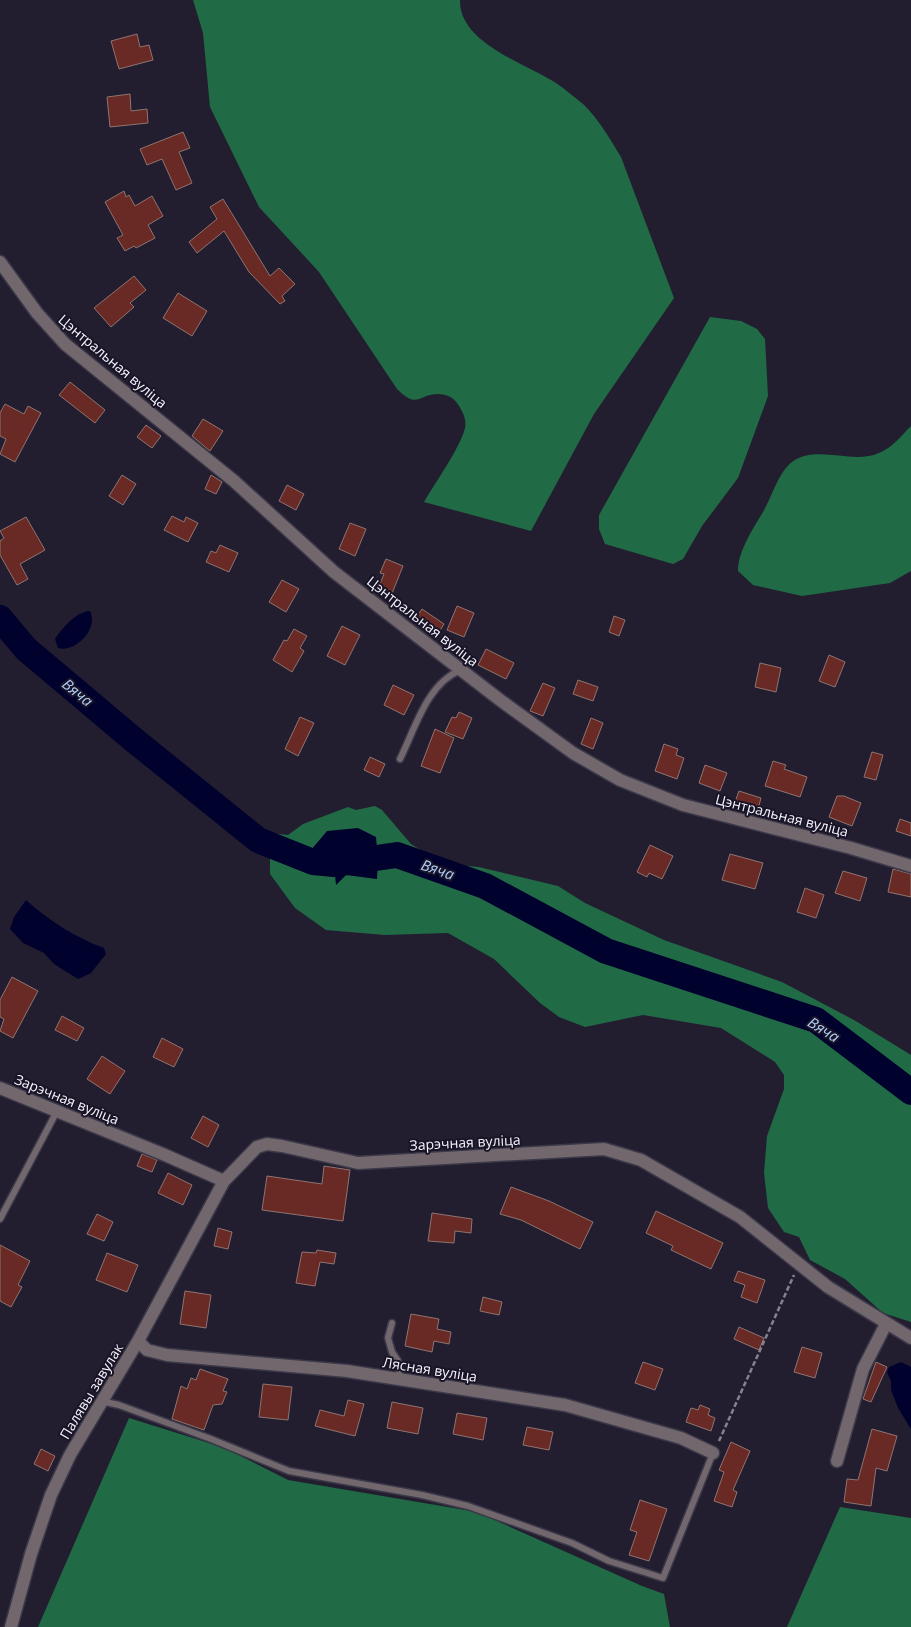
<svg xmlns="http://www.w3.org/2000/svg" width="911" height="1627" font-family="'Open Sans',sans-serif">
	<style>
		.forest { fill: #206a46 }
		.water { fill: #00012d }
		.lines { fill: none; stroke-linecap: round; stroke-linejoin: round }
		.river { stroke: #00012d; stroke-width: 26 }
		.building { fill: #692925; stroke: #8f7471 }
		.lane-casing { stroke: #3b3849; stroke-width: 9 }
		.street-casing { stroke: #3b3849; stroke-width: 15 }
		.path { stroke: #858290; stroke-width: 2.5; stroke-dasharray: 5 2.5; stroke-linecap: butt }
		.lane { stroke: #72676c; stroke-width: 6 }
		.street { stroke: #72676c; stroke-width: 12 }
		.labels { text-anchor: middle; dominant-baseline: central; stroke-width: 4; stroke-linejoin: round; paint-order: stroke }
		.street-label { font-size: 14px; fill: #f5f3fe; stroke: #191526 }
		.water-label { font-size: 15px; font-style: italic; fill: #afcdfc; stroke: #191526 }
	</style>
	<rect width="100%" height="100%" fill="#221e30"/>
	<path class="forest" d="M193,0H460C459,43 525,63 556,83C565,89 574,97 583,104C598,118 610,139 621,157L674,298L594,414L531,531L424,502C435,483 460,448 465,428C467,419 462,410 457,403C453,397 445,394 438,394C418,394 418,410 397,389L319,272L259,207L210,107L203,33Z
		M710,317L741,321L757,329L765,339L768,396L738,478L702,526L683,559L673,564L605,544L599,529V515Z
		M911,426V571L890,583L802,596L753,585L738,571C738,551 753,529 763,512C772,497 778,473 792,462C817,444 852,465 879,453C892,448 902,435 911,426Z
		M375,806L382,810L411,844L443,864L479,867L558,886L585,903L664,940L782,982L854,1020L911,1055V1322L883,1313L845,1279L810,1260L799,1237L784,1232L768,1208L764,1173L767,1136L784,1089V1075L775,1062L721,1028L643,1015L585,1027L559,1017L540,1003L494,959L448,933L385,935L326,930L295,908L270,874V853L273,838L278,834L288,835L303,824L348,807L356,810Z
		M129,1418L225,1448L288,1480L477,1512L642,1586L664,1594L670,1627H38Z
		M840,1507L911,1518V1627H787Z"/>
	<path class="water" d="M90,611C99,629 75,653 58,648L55,639C63,627 76,612 90,611Z
		M358,828L376,837L378,859L377,879L346,875L336,885L334,864L313,862L311,850L327,831Z
		M26,900C48,920 76,938 104,948L106,954L91,973L78,979L54,964L44,953L23,943L10,929L14,917Z
		M901,1362L911,1367V1429L898,1408L891,1390V1381L887,1373L889,1367Z"/>
	<g class="lines">
		<path class="river" d="M0,618L26,649L134,740L258,840L313,862L334,864L397,855L485,886L606,951L816,1020L911,1092"/>
	</g>
	<path class="building" d="M137,34L140,47L149,45L153,60L119,69L111,41Z
		M130,94L131,111L147,109L148,123L110,127L107,97Z
		M183,132L190,148L179,152L192,183L176,190L162,159L147,165L140,149Z
		M124,191L126,197L129,195L135,206L152,196L163,216L148,225L155,238L136,248L134,246L125,251L117,238L123,235L105,202Z
		M223,199L270,276L279,268L295,284L282,296L285,301L280,304L249,272L224,231L197,253L189,242L217,219L210,207Z
		M134,276L146,290L130,303L134,307L111,327L94,308Z
		M178,293L207,311L192,336L163,318Z
		M70,382L105,410L95,423L59,395Z
		M5,404L24,414L28,406L41,413L15,462L0,454L6,439L0,436V413Z
		M203,419L223,431L210,451L192,436Z
		M146,425L161,436L152,448L137,437Z
		M122,475L136,484L123,505L109,496Z
		M211,475L222,482L216,494L205,489Z
		M287,485L304,494L296,510L279,501Z
		M172,516L184,522L186,517L198,523L188,542L164,530Z
		M26,517L45,550L20,564L28,579L17,585L0,555V541L4,538L0,531Z
		M350,523L366,529L355,556L339,549Z
		M220,545L238,553L229,572L206,562L211,551L216,553Z
		M386,559L403,566L391,596L377,591L384,574L380,573Z
		M282,580L299,589L286,612L269,602Z
		M457,606L474,613L464,637L447,630Z
		M422,609L444,624L436,637L414,621Z
		M614,616L625,620L619,636L609,632Z
		M342,626L360,635L345,665L327,656Z
		M294,629L307,636L300,648L304,651L292,672L273,660L284,640L287,641Z
		M486,649L514,663L506,679L478,665Z
		M829,655L845,662L835,687L819,681Z
		M760,663L781,668L776,692L755,687Z
		M578,680L598,687L593,701L573,694Z
		M543,683L555,688L543,716L530,711Z
		M393,685L414,695L404,715L384,705Z
		M459,712L472,718L463,739L445,732L452,717L456,718Z
		M300,717L314,723L298,756L285,749Z
		M591,718L603,723L593,749L581,744Z
		M435,729L454,738L440,773L421,766Z
		M664,744L678,749L676,755L684,758L677,779L655,771Z
		M872,752L883,755L876,780L864,777Z
		M370,757L385,764L379,777L364,770Z
		M773,761L786,765L784,769L807,777L800,797L765,786Z
		M705,765L727,773L720,791L699,783Z
		M739,791L761,798L758,809L735,802Z
		M837,796H844L861,803L852,826L829,817Z
		M900,819L911,823V836L896,831Z
		M650,845L673,856L662,879L649,873L647,877L637,872Z
		M730,854L763,863L755,889L722,880Z
		M893,869L911,874V897L888,892Z
		M843,871L867,878L860,901L835,893Z
		M805,888L824,895L816,918L797,912Z
		M12,977L38,991L13,1038L0,1031L4,1019L0,1017V1000Z
		M62,1016L84,1028L77,1041L55,1030Z
		M162,1038L183,1049L174,1067L153,1057Z
		M102,1056L125,1071L110,1094L87,1079Z
		M203,1116L219,1125L208,1147L191,1138Z
		M142,1154L157,1160L152,1172L137,1166Z
		M324,1166L350,1170L343,1221L262,1210L267,1176L322,1184Z
		M168,1173L192,1185L183,1205L158,1193Z
		M511,1187L549,1201L593,1222L580,1249L521,1220L500,1214Z
		M656,1211L723,1243L711,1269L671,1250L673,1246L646,1233Z
		M432,1213L472,1219L471,1233L455,1231L454,1243L428,1241Z
		M97,1214L113,1222L104,1241L87,1234Z
		M218,1228L232,1232L228,1249L214,1246Z
		M0,1245L30,1261L18,1285L22,1287L11,1307L0,1301Z
		M317,1250L336,1253L334,1264L320,1262L315,1286L296,1283L302,1252L316,1253Z
		M107,1253L138,1265L127,1292L96,1280Z
		M738,1271L765,1280L757,1303L741,1297L745,1285L734,1281Z
		M185,1291L211,1295L206,1328L180,1324Z
		M483,1297L502,1302L499,1315L480,1311Z
		M411,1314L439,1319L437,1329L451,1332L449,1344L434,1341L432,1352L405,1346Z
		M739,1327L764,1338L759,1350L734,1339Z
		M802,1347L822,1353L815,1378L794,1372Z
		M643,1362L663,1369L655,1390L635,1383Z
		M876,1362L887,1367L871,1402L863,1399Z
		M200,1369L228,1379L223,1391L227,1392L222,1404L213,1405L204,1430L172,1419L181,1386L187,1389L191,1378L196,1380Z
		M263,1384L292,1387L288,1420L259,1417Z
		M348,1400L364,1404L355,1436L315,1426L320,1410L344,1416Z
		M392,1402L423,1408L418,1434L387,1428Z
		M700,1405L710,1409L708,1415L715,1418L711,1431L686,1422L691,1408L698,1410Z
		M457,1413L487,1418L483,1440L453,1434Z
		M527,1427L553,1432L549,1450L523,1445Z
		M872,1429L897,1436L887,1471L876,1468L871,1506L844,1502L847,1479L858,1480Z
		M731,1442L750,1451L733,1490L737,1492L732,1507L714,1501L724,1472L719,1470Z
		M41,1449L55,1456L48,1471L34,1464Z
		M640,1500L667,1509L649,1561L629,1555L637,1532L630,1530Z"/>
	<g class="lines">
		<defs>
			<path id="lane" d="M400,759C415,729 427,683 461,670
				M0,1219L57,1111
				M392,1323L388,1338L392,1352L398,1361L400,1379
				M101,1401L119,1405L211,1439L289,1471L422,1495L468,1506L572,1543L609,1561L663,1578L713,1453"/>
			<path id="street" d="M0,262L37,313L65,344L234,481L334,572L500,700L573,753L620,780L683,805L851,848L911,866
				M0,1088L165,1155L224,1181
				M138,1341L147,1350L167,1355L347,1371L565,1405L681,1438L713,1453
				M837,1461L863,1369L886,1324
				M11,1627L31,1554L51,1495L70,1455L138,1341L224,1181L257,1147L267,1144L282,1146L358,1163L604,1149L641,1160L740,1217L828,1287L911,1338"/>
		</defs>
		<use href="#lane" class="lane-casing"/>
		<use href="#street" class="street-casing"/>
		<path class="path" d="M719,1441L794,1275"/>
		<use href="#lane" class="lane"/>
		<use href="#street" class="street"/>
	</g>
	<g class="labels">
		<g class="street-label">
			<text transform="translate(113 361) rotate(40)">Цэнтральная вуліца</text>
			<text transform="translate(423 621) rotate(38)">Цэнтральная вуліца</text>
			<text transform="translate(782 815) rotate(14)">Цэнтральная вуліца</text>
			<text transform="translate(67 1099) rotate(22)">Зарэчная вуліца</text>
			<text transform="translate(465 1142) rotate(-3)">Зарэчная вуліца</text>
			<text transform="translate(430 1369) rotate(9)">Лясная вуліца</text>
			<text transform="translate(91 1391) rotate(-59)">Палявы завулак</text>
		</g>
		<g class="water-label">
			<text transform="translate(78 692) rotate(39)">Вяча</text>
			<text transform="translate(438 869) rotate(19)">Вяча</text>
			<text transform="translate(824 1029) rotate(32)">Вяча</text>
		</g>
	</g>
</svg>
